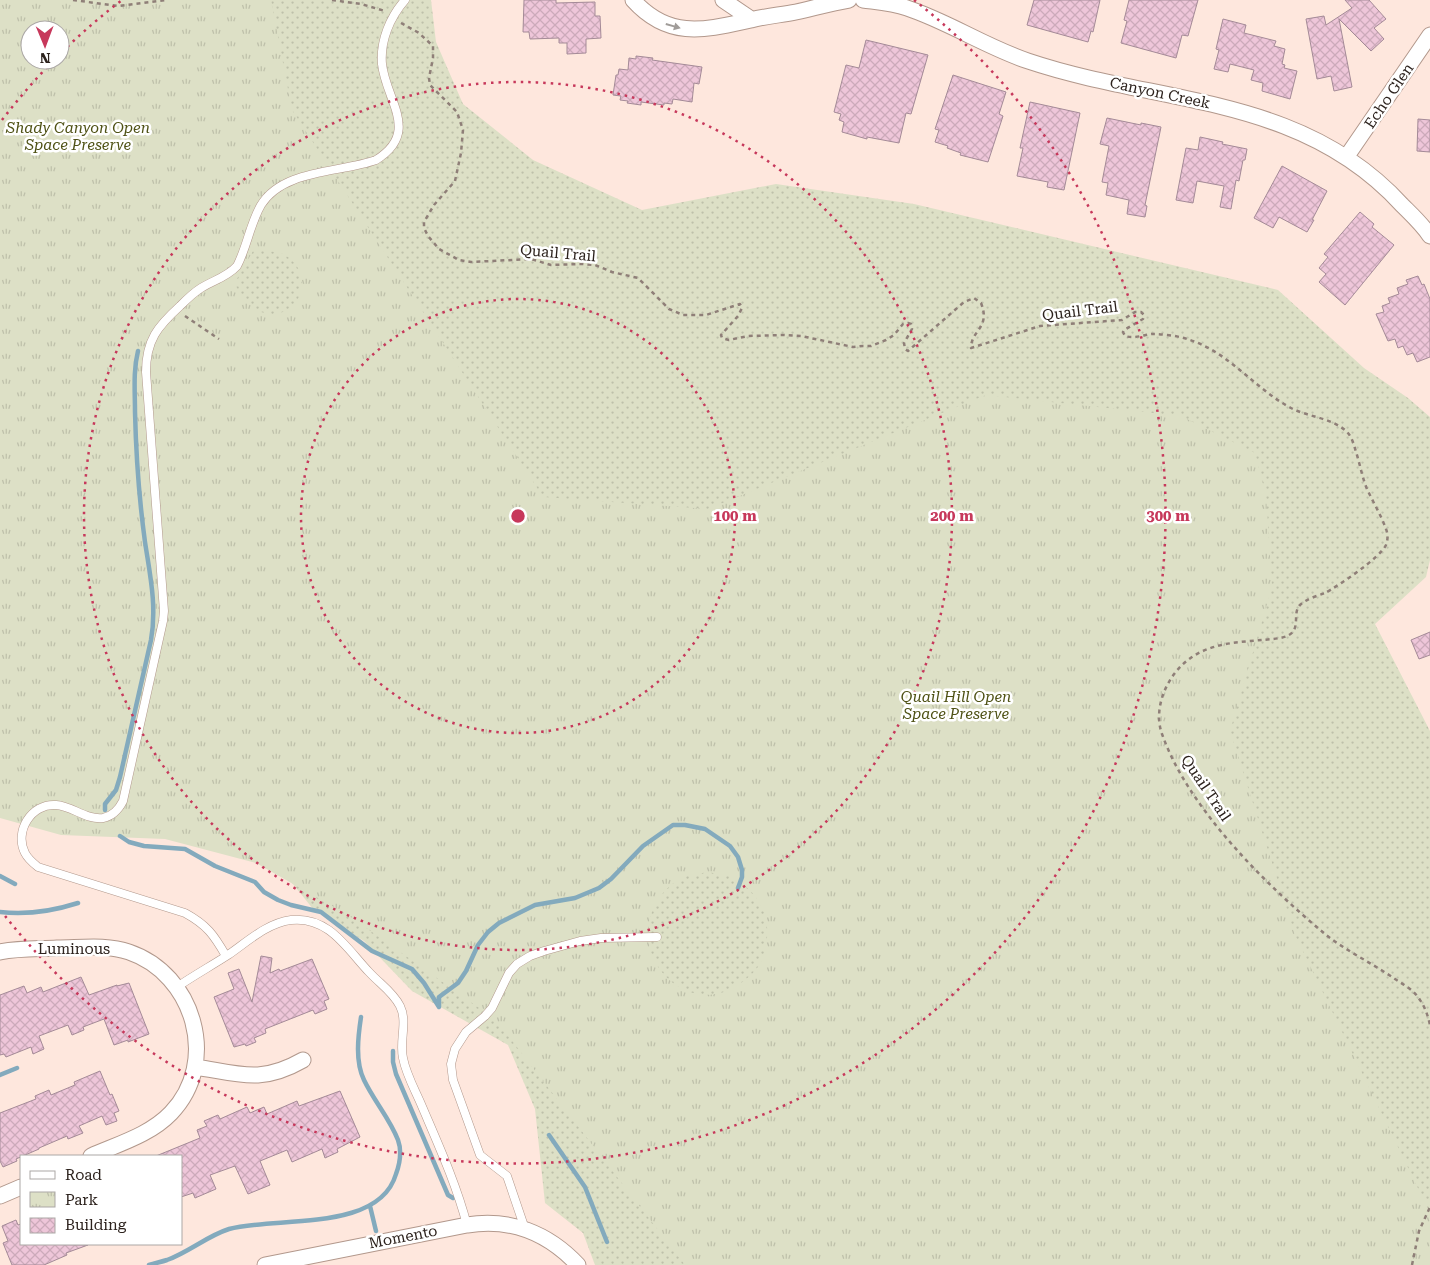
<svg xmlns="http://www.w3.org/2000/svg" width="1430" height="1265" font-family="'Roboto Serif',serif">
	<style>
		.grass { fill: url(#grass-dots); fill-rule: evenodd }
		.park { fill: url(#park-tufts); fill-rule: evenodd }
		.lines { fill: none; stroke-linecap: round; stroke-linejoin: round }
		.stream { stroke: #83aabd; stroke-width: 4.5 }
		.building { fill: url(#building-cross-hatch); stroke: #a48a97 }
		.lane-casing { stroke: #b2988c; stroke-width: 9 }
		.street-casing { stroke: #b2988c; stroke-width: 17 }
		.path { stroke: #8f7f78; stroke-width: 2.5; stroke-dasharray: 4 4; stroke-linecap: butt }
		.lane { stroke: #fff; stroke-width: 8 }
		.street { stroke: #fff; stroke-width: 15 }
		.oneway { fill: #a09c99 }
		.ring { fill: none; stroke: #c7385b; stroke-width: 2.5; stroke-dasharray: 2.5 5 }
		.labels { text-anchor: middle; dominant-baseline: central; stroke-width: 5; stroke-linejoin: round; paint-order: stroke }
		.street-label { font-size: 15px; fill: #2c221d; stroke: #fff }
		.park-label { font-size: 15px; font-style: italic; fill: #4e5114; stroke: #fff }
		.centre { fill: #c7385b; stroke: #fff; stroke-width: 2.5 }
		.ring-label { font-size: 15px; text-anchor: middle; font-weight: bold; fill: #c7385b; stroke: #fff; stroke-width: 5; stroke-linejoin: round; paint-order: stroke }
	</style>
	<defs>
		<pattern id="grass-dots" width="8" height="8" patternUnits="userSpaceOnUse" patternTransform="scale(1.25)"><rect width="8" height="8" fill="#dde0c6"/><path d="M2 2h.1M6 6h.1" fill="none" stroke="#bec0aa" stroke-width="1.8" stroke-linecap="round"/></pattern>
		<pattern id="park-tufts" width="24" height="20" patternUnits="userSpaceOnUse" patternTransform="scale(1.25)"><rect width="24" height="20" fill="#dde0c6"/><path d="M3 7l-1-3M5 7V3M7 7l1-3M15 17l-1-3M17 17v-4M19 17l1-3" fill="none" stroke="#bec0aa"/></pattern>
		<pattern id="building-cross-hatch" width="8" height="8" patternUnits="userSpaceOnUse" patternTransform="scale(1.25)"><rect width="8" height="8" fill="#eec6d9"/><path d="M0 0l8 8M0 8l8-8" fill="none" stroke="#ccaaba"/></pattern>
	</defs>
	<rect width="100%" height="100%" fill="#fee7dd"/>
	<path class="grass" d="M0,0H431L436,42L463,104L533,160L642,210L776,184L914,204L1278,290L1364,368L1408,398L1430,417V560L1426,577L1375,624L1430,731V1265H595L583,1233L545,1203L535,1109L508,1045L412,991L364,941L313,909L253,834ZM30,30H60V60H30Z"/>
	<path class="park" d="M0,0H271L292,110L543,497L708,509L986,395L1181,416L1255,453L1266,495L1272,587L1230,731L1295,935L1430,1213V1265H685L496,1020L348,915L256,863L165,839L61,835L0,818ZM30,30H60V60H30ZM258,250C266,251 278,251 285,255C320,277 296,324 261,312C249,308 242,294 234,284L253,251ZM709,872C716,874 725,874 731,877C764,894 774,924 763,957C759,970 746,980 735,987C681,1018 622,950 660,897C666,888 677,879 687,876C694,874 702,873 709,872Z"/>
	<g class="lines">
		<path class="stream" d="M105,810V804L116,790L120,777L151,640C157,606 150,575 145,542C139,498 136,455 135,412C135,391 133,371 138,351
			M120,836L129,842L144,846L185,849L215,866L255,882L264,892L278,900L291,905L321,912L372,951L412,969L424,983L439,1007V997L458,983L466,971L478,945L488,932L499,923L535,905L575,898L599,888L611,879L643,846L673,825H685L705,829L730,846L738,857L742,870V877L738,888
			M0,876L15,884
			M0,912C26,915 53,911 78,903
			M393,1051V1062L396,1074L448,1195L453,1198
			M0,1075L17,1068
			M549,1135L585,1187L607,1242
			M370,1206L376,1231
			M149,1265C155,1263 161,1262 167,1260C189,1252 207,1236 229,1229C275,1216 379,1233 396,1174C400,1163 402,1151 398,1140C390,1119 374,1101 364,1080C355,1061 358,1037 361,1017"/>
	</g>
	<path class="building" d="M524,0H556V3L595,2V16H600L601,38L586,39V53L567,54V43H559V38L530,39L529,32H523Z
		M1034,0H1100L1093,32L1091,31L1088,42L1027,25Z
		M1129,0H1198L1188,36L1182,35L1176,58L1121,43L1127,21L1124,20Z
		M1345,0H1369L1386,19L1374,28L1384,39L1371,51L1339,19L1352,87L1334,91L1331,76L1317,79L1306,19L1324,16L1326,25L1352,8Z
		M1223,19L1246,25L1244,33L1276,41L1274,46L1285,49L1282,64L1285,65L1284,68L1297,71L1290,99L1262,91L1263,83L1251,80L1254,70L1230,64L1228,72L1214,69L1219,50L1216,49Z
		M866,40L928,55L911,114L906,113L899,143L867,137V139L842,132L844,122L839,120L841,114L834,112L846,65L859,68Z
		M636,56L653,58L652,60L702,67L699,84L694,83L692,102L673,99L672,104L664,103V105L641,102V105L627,103L628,101L620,100L621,96L613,95L616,75H618L619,69L628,70L629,58L636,59Z
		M953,75L1006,92L999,114L1003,116L988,162L960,155L961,153L947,148L948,146L935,142L939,130L935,129Z
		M1030,102L1080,113L1064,190L1047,187L1048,182L1017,176L1023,148H1020Z
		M1107,118L1141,125V123L1161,127L1145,205L1147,206L1145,217L1127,214L1129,200L1106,195L1108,183L1102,182L1109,146L1100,144Z
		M1418,119L1430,120V152L1417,151Z
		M1200,137L1223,142L1222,144L1247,149L1245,160H1243L1239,181L1236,180L1231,209L1220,207L1224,186L1197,181L1193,203L1176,200L1186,148L1198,150Z
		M1282,166L1327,191L1312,220H1314L1307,232L1279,217L1273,228L1254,218Z
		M1360,212L1374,224L1372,227L1394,245L1345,305L1319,282L1326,274L1319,268L1328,257L1324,254Z
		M1418,276L1422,285L1424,284L1430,299V357L1417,362L1413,353L1407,355L1403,346L1398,348L1395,339L1388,341L1376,314L1384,312L1382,306L1390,303L1388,298L1399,294L1397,288L1408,284L1406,280Z
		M1430,632V655L1419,659L1411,640Z
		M261,956L272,958L270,973L279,969L280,971L312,959L329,999L324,1001L327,1009L315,1014L313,1010L265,1029L266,1033L254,1038L256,1042L246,1046L245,1044L234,1047L214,997L234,989L228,973L239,969L252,1002Z
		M81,977L89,995L117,985V986L129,983L149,1034L128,1042V1040L114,1045L104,1019L83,1027L84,1030L72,1035L68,1025L39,1036L44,1049L33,1054L31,1047L6,1057L4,1054L0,1055V995L24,986L27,993L41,987L43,992Z
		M100,1071L110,1095L112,1094L119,1111L114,1113L117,1121L106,1125L102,1116L79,1126L83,1133L68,1139L67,1136L39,1148V1149L16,1159L17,1161L3,1167L0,1161V1113L36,1099L35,1096L49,1090L51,1095L75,1085L74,1082Z
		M340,1091L360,1137L337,1149L338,1152L325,1158L322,1149L292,1162L287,1150L260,1161L270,1185L248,1194L235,1166L210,1175L216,1189L195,1198L193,1193L181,1197V1156H156L200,1138L197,1130L207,1126L204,1121L218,1115L220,1119L247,1107L250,1113L264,1107L267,1114L297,1101L299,1106Z
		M16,1220L18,1225L21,1224V1244L88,1245L66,1253L67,1255L44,1265H12L3,1243L8,1241L2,1226Z"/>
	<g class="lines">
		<defs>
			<path id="lane" d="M226,956C214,935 207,925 185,913L38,867C33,863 28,859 25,853C14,832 31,803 56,805C72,806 86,820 103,818C113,816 119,809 123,801L163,621L164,611L146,372C146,340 158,326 180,306C187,299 193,293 201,288C214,280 227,277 237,266C247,247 250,224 261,205C283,169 340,173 376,160C421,132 386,101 382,64C380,41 390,17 405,0
				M177,987C193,976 211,966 228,955C247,942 267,923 291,920C329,916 347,949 369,972C380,984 393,992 400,1006C408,1022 399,1041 403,1058C406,1074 415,1090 421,1104C438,1144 456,1183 467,1225
				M525,1229L507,1176L480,1155L453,1080L451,1064L455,1049L466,1032L485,1016L492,1008L509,973L517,964L530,956L544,951L580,941L601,938L657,937"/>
			<path id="street" d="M633,0C669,40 705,30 751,20C766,16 781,15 796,12C814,8 831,3 849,0
				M723,0L751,19
				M863,0C878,2 893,3 907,8C949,22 986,47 1028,61C1159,105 1301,94 1402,205C1412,215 1422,224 1430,236
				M1347,156L1430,35
				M0,952C19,948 38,949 57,948C80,948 106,944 129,952C194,974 220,1062 171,1113C150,1135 118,1144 91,1156
				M196,1067C240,1074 261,1084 303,1060
				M0,1196L21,1187
				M265,1265L467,1225C510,1218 548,1233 578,1265"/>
		</defs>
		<use href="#lane" class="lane-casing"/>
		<use href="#street" class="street-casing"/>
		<path class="path" d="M73,0L118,6L167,0
			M332,0L361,4L385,11
			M401,23L419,33L433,46V58L429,78L430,85L457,112L463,130L461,153L455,181L434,205L424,222V228L428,236L439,249L459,260L471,262L531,259L551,265L582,264L595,265L612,272L638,278L669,309L683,315H706L740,304L742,308L738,316L721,335L722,338L729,340L748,336L784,335L801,336L853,347L863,346H871L886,340L894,335L903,324L908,323L911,324L912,329L904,343L905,349L908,351L964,302L974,298L981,303C991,328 971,330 971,348L1040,326L1122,320L1135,312H1141L1144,315L1143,319L1124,330L1123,332L1125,336C1134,339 1143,335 1152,334C1164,334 1179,336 1190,340C1230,353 1255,389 1291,408C1308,417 1333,418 1347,432C1352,437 1354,445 1356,452C1360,464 1362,477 1367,489C1373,502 1381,515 1386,529C1388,534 1388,540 1386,545C1380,558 1338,586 1325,593C1317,596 1306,599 1300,605C1292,613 1301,628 1289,635C1282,639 1270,639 1262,640C1239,642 1213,643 1192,657C1169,672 1152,706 1162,734C1188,808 1265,884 1325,934C1346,951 1372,963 1395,979C1404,985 1414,990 1420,1000C1425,1007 1428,1016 1430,1025
			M185,316L219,339
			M1412,1265L1419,1231L1430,1207"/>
		<use href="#lane" class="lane"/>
		<use href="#street" class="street"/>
	</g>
	<defs><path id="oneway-solid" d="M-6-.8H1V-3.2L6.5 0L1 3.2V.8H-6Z" transform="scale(1.25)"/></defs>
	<use class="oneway" href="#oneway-solid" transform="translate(673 26) rotate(16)"/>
	<g class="ring">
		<circle cx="518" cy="516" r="217"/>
		<circle cx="518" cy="516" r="434"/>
		<path d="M2 120A650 650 0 0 1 54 60M62 52A650 650 0 0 1 122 0M914 0A650 650 0 1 1 2 912"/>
	</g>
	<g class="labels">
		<g class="street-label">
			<text transform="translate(1160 93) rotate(12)">Canyon Creek</text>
			<text transform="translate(1389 96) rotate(-56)">Echo Glen</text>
			<text transform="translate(558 253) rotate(5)">Quail Trail</text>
			<text transform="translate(1080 311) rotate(-7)">Quail Trail</text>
			<text transform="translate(1206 788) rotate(56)">Quail Trail</text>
			<text x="74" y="949">Luminous</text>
			<text transform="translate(403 1237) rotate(-11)">Momento</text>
		</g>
		<g class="park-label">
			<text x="78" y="128">Shady Canyon Open<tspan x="78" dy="17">Space Preserve</tspan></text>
			<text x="956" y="697">Quail Hill Open<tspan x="956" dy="17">Space Preserve</tspan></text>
		</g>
	</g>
	<circle cx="518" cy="516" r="8" class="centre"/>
	<g class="ring-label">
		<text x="735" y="521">100 m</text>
		<text x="952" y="521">200 m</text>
		<text x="1168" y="521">300 m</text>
	</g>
	<rect x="20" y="1155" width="162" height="90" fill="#ffffff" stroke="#aba7a5"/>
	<rect x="30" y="1171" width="25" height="8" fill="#ffffff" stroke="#aba7a5"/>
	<text x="65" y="1180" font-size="15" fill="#2c221d">Road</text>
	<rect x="30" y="1192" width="25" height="15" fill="url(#park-tufts)" stroke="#aba7a5"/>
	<text x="65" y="1205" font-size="15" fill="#2c221d">Park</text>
	<rect x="30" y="1218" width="25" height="15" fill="url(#building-cross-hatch)" stroke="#aba7a5"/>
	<text x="65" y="1230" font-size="15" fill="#2c221d">Building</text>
	<g transform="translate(45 45) rotate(179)"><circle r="24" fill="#ffffff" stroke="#aba7a5"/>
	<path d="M0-4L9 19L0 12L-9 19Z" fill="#c7385b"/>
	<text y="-8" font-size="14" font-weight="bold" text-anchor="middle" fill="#2c221d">N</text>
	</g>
</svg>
